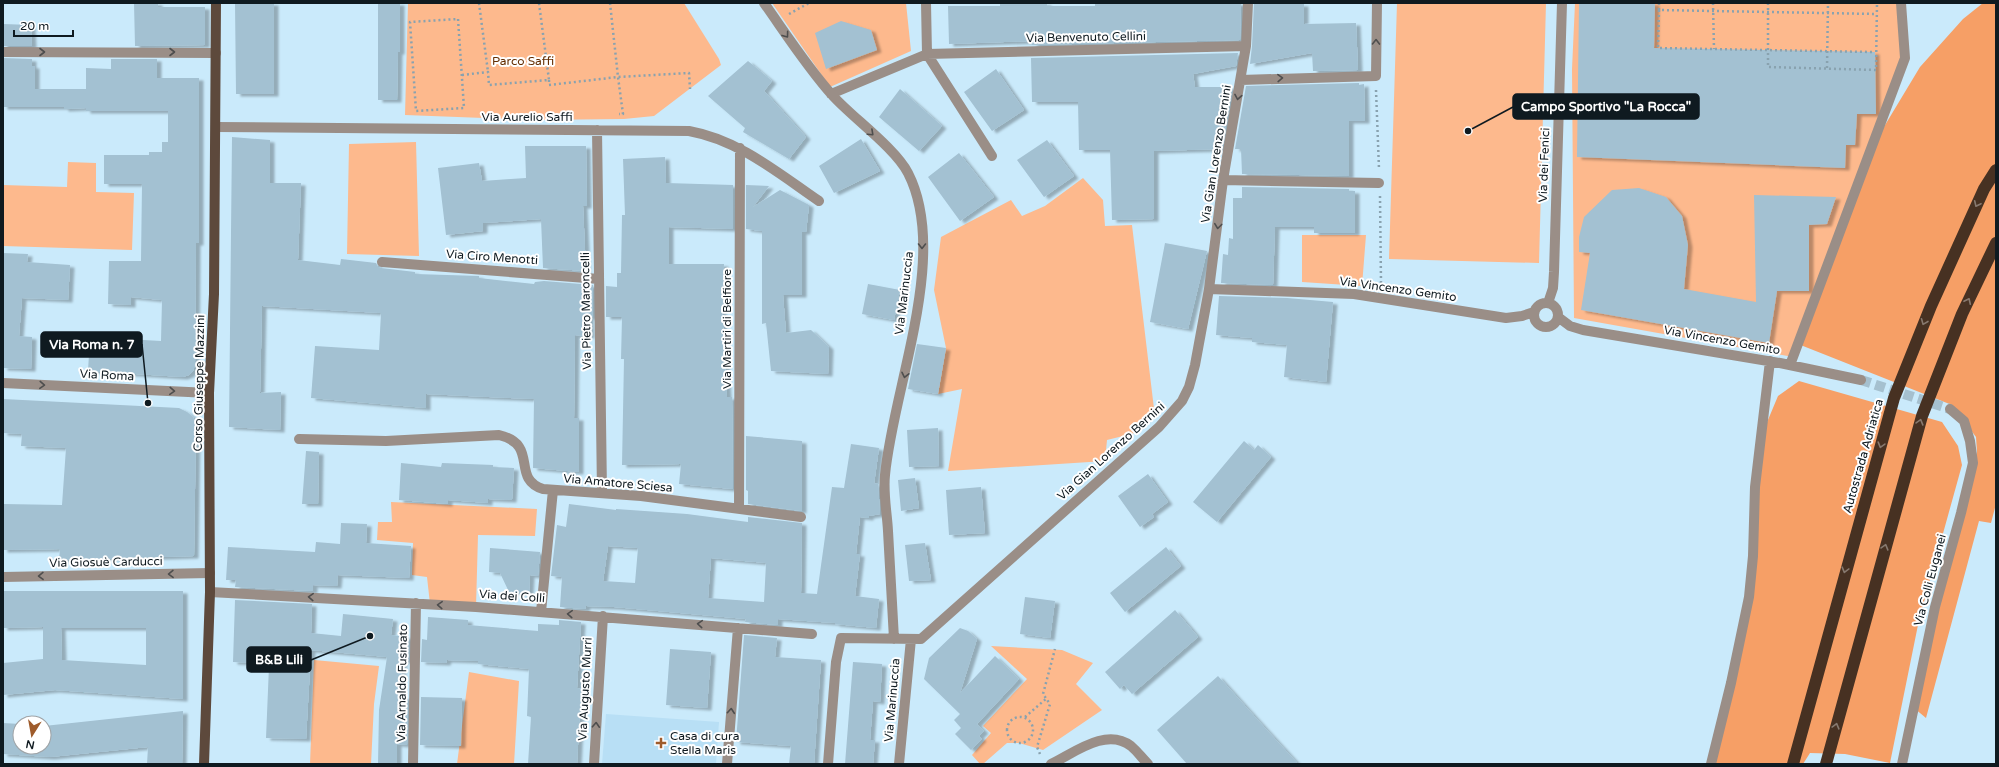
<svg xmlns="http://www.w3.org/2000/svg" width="1999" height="767" font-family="'Varela Round',sans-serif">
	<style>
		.built { fill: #b8dff5 }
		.green { fill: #fdb98d }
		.forest { fill: #f69f66 }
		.building { fill: #a3c1d2; fill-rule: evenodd; filter: url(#shadow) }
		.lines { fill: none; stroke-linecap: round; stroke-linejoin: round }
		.minor-tunnel { stroke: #a5c0cf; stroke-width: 10; stroke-dasharray: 10 5; stroke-linecap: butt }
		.path { stroke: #89a2af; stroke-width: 2.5; stroke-dasharray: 2 3; stroke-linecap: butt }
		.minor { stroke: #9a8e87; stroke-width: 10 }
		.major { stroke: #5d493c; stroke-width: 10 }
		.highway { stroke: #473122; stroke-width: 12 }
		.oneway { stroke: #4e4e4e }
		.oneway2 { stroke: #87796f }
		.poi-dot { fill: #9e5b2b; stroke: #fff; stroke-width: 1.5 }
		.labels { text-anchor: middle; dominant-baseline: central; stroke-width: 4; stroke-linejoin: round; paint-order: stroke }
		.street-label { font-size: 12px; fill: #0f1a20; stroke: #fff }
		.park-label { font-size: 12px; fill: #632d00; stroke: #fff }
		.poi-label { font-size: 12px; fill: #0f1a20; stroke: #fff; text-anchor: start }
		.leader { fill: none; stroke: #0f1a20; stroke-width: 1.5 }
		.callout-dot { fill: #0f1a20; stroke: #fff; stroke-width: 1.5 }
		.callout { fill: #0f1a20; stroke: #0f1a20; stroke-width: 1.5 }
		.callout-label { font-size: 13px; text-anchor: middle; font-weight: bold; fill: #fff }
	</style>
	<defs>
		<filter id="shadow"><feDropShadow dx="4.5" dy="2.5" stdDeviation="1" flood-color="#0004"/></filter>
	</defs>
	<rect width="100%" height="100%" fill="#caeafb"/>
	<path class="built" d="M606,714L719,722L716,764H602Z"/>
	<path class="green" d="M408,3H684L719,59L721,65L654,116L624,119L535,120L405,115Z
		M772,3H906L911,51L830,87Z
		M1397,3H1546L1539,263L1389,259Z
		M1575,3H1901L1905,58L1793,357L1574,318L1572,69Z
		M416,142L419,256L347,254L349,144Z
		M68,162L96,163V192L134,193L132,250L3,246V185L67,187Z
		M1083,178L1103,200L1105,226L1132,225L1155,417L1135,433L1107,440L1105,461L948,471L962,389L938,394L946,348L934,290L941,237L1011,200L1022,216L1045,206Z
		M1302,235H1366L1362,286L1302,282Z
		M391,502L537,509L535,536L478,535L476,607L430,604L427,577L412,575L413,543L377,540L378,522H392Z
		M991,646L1062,650L1093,663L1076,684L1102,710L1043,750L1019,743H1007L983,764H980L972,755L991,733L983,726L1027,679Z
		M314,660L379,666L374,704L371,764H310Z
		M469,672L519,681L514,764H457Z"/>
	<path class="forest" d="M1983,3H1996V504L1991,523L1979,521L1926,718L1914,708L1935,607L1977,452L1976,437L1952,405L1798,344L1870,150L1920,67L1963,19Z
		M1799,381L1942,422L1958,446L1962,465L1919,620L1890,763L1845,754L1810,753L1803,764H1711L1752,577L1760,439L1778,396Z"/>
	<path class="building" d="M134,3H158V7H205V45L135,46Z
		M235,3H274V94H236Z
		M378,3H400V52H398L397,100H378Z
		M1000,3H1047V6H1095V3H1241L1240,40L1031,45L1035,41L949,44L948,6H1000Z
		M1254,3L1304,4V24L1356,23L1358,70L1313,71L1312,53L1250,64L1252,46Z
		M1579,3H1655L1654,48L1875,52L1876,114H1857L1855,145H1846L1845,168L1577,157Z
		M841,21L871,30L877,50L826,69L815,33Z
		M3,24L31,25L32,46H3Z
		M1238,53L1236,66L1193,74L1195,87H1232L1222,149L1154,151V219L1112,220L1110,150H1079L1078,102H1032L1031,58Z
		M3,58L32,59V66H35V89H86V68L111,69V59H157V78H199V243H196L195,364L193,371L189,375L183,377L88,371L90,337L161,341L162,300L131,297V305L108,304L109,261H141L142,184H104V155H149V152H162V142H168V111H86V108L64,109V107H3Z
		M748,61L772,81L764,91L806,137L789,159L743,132L745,128L708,96Z
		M996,69L1024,110L992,131L964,92Z
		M1359,83V85L1364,84L1365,121H1349V176L1242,174L1241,149H1235L1246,86Z
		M900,89L942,126L919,151L879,117Z
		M232,137L270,140V183H301L298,260L340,265L341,259L376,263L378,267L381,268L415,272V274L479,276V278L534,284L535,282L544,281L593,285V317H589L590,336L575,335L574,418H579V472L533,468L534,399L426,394V408L311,398L315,346L379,350L381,313L262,306L260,393L281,392L280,430L229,427Z
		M861,139L880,171L834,193L819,166Z
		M1047,140L1074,176L1044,197L1017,160Z
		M525,146H586L587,206H583L586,271L543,268L541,219L483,223V231L446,235L438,168L479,163L482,181L526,178Z
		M959,153L994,197L960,221L928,177Z
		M665,157L666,183L733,185V229L669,227V264H724L722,307L727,397H732L733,489L679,484L681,464L622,465L624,359H621L622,317H606V286L617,287V273H621L622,215H625L623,159Z
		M746,185L769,186L753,207L780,190L809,205L806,232H802V295H783L786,333L811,330L829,347L828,374L771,371L766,323L762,324V231L746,229Z
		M1242,187L1349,189V191H1355V233H1314V227H1275L1273,285L1221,283L1223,254L1228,255L1229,238L1233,239V198H1242Z
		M1639,188L1666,197L1682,216L1688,245L1684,289L1756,302L1754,195L1836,197L1827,224L1809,225V291H1777L1769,343L1581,310L1590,253L1579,252V237L1584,217L1612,190Z
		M1165,243L1207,251L1188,329L1150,322Z
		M3,253L28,254L27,262L70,265L68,300L22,298L19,336L32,337L31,369L3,368Z
		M868,284L900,290L894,320L862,314Z
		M1219,296L1287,298L1333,302L1326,382L1284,377L1287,345L1252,342V338L1216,335Z
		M917,344L946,348L938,394L908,389Z
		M3,399L179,408L187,412L193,417L196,425L194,556L59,560L60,549L3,550V504L62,505L66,448L21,446L22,434L3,433Z
		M938,428L939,466L909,467L907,430Z
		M746,436L802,441V511L748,504V491L746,490Z
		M1244,441L1254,450L1258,445L1271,457L1217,522L1193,502Z
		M851,444L879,448L874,484L878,483L880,514L869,516V518L860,517L856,554H860L855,596L879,599L876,628L835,624V623L778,619V625L745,622L746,619L614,607L586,606L585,609L560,607L562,577L551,576L557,525L566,527L569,504L616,510V509L687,514L748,522V517L802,523L801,593L817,594L832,487L844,488ZM608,546L638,548L635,583L603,581ZM711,558L766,563L764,602L708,598Z
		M306,451L319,452L318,504H302Z
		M401,463L441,467L442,463L493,465V467L514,468L512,500L488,499V503L448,500V504L399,500Z
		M1148,474L1168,502L1152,514L1154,517L1140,527L1118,496Z
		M915,478L919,508L901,511L898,480Z
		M981,487L985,533L949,535L946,490Z
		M341,523L367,524L366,543L411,546L409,578L338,575L337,586L313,585V591L235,587L236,580H226L228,547L315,552L316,542L340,544Z
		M925,543L931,580L909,581L905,545Z
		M1166,547L1181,566L1125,612L1110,593Z
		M490,548L540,552L538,576L530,575L529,594L509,592L500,573L489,572Z
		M3,591H183V699L55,690L3,695V663L43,659V627L3,628ZM61,628H146V665L62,660Z
		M1025,597L1055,601L1050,638L1020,634Z
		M235,600L312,604L311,633L341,636L343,614L393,619L391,635L409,637L408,661H403L398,697H408L407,745L397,744V764H378L379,710L387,657L311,650L306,739L266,738L269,666H253V663L233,662Z
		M1175,610L1198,637L1132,694L1124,685L1120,689L1105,672Z
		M428,617L468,620V625L538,631V624L559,625V620L581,622L577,688L581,689L577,764H528L531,717L527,716L529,669L478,664V661L447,660L446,663L421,662L422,639L427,640Z
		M960,628L968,631L977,639L960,693L995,656L1019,679L977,724L984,731L979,736L982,739L971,750L955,734L961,728L954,720L960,714L924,679L929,658Z
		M744,635L777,638L775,657L821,660L814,764H789L791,746L736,742Z
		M670,649L711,652L707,708L666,705Z
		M853,662L882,664L880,702L873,701L870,740H875L873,764H845Z
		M1218,676L1264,727L1298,764H1187L1157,730Z
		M421,697L462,698L461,746L420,745Z
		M183,711L182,764H147L148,747L50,757L3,754V723L20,724V747H44V726Z"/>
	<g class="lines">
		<path class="minor-tunnel" d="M1861,380L1950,409"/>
		<path class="path" d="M479,3L488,72
			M610,3L618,77L689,73L690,89
			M1659,3V10L1877,14
			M1713,3L1714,49
			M1768,3V67L1876,70L1877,3
			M1659,10L1658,48L1872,52
			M789,14L809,3
			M458,19L464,108L416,111L410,22Z
			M1827,68L1828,3
			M462,75L488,72L489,85L549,80L539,3
			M549,80V85L618,77L623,114H619
			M1376,90L1379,169
			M1380,196L1381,283
			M1007 730a13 13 0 1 1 26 0a13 13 0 1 1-26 0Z
			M1025,717L1047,698
			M1040,754L1037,747L1050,704L1043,694L1055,649"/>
		<path class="minor" d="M764,3C786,34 807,67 833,96C853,118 895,148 908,173C950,255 893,388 885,475C883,494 887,512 888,531C890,567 892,603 894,639
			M926,3L927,54L992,156
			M3,52L216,53
			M1241,80L1376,76L1377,3
			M831,94L927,54L1246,46
			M216,127L689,131C739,140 778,173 819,201
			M597,130L602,492
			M1223,180L1379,183
			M382,262L599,279
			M1209,289L1354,294L1506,318L1522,316L1534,312
			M1534 315a12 12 0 1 1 24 0a12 12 0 1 1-24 0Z
			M1548,303L1553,288L1554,272L1562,3
			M1558,317L1570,326L1583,330L1780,363L1861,380
			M1790,365L1905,58L1901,3
			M3,383L209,393
			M299,439L386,441L499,435C540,445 510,478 543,489L641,496L801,517
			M739,509L740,148
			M3,577L210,573
			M210,592L476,607L812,634
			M541,612L553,490
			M413,764L416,603
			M594,764L603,616
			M727,764L738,628
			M828,764L836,662L841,638L921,639L1159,427L1182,401L1189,387L1195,365L1209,289L1223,180L1246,46L1248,3
			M899,764L911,639
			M1051,764C1074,753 1106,727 1131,746C1137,751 1142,758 1148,764
			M1711,764L1731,683L1749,597L1753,556L1755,487L1770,361
			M1902,764L1935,607L1961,513L1973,463L1970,441L1964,421L1950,409"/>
		<path class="major" d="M204,764L210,592L209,393L214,294L216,3"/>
		<path class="highway" d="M1793,764L1894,398L1931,306L1984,189L1996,170
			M1826,764L1922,416L1962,314L1996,243"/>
	</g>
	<defs><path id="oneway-chevron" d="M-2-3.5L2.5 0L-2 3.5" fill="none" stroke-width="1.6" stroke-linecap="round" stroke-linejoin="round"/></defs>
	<g class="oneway">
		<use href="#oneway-chevron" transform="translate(786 35) rotate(54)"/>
		<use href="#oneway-chevron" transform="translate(1376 42) rotate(-89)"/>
		<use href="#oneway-chevron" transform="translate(42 52)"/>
		<use href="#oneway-chevron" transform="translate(172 52)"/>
		<use href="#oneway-chevron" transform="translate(1280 78) rotate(-2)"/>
		<use href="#oneway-chevron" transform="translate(1238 97) rotate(100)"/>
		<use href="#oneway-chevron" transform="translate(871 133) rotate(43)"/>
		<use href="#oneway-chevron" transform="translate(1218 226) rotate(97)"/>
		<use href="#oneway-chevron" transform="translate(922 246) rotate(90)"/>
		<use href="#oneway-chevron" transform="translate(905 375) rotate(102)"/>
		<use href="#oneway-chevron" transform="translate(42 385) rotate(3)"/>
		<use href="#oneway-chevron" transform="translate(172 391) rotate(3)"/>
		<use href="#oneway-chevron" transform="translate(171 574) rotate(179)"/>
		<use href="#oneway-chevron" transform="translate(41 576) rotate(179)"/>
		<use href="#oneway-chevron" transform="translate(311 597) rotate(-177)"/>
		<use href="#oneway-chevron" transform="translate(440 605) rotate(-177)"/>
		<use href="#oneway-chevron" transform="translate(570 614) rotate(-176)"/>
		<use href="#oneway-chevron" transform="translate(700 624) rotate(-175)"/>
		<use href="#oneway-chevron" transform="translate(731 711) rotate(-85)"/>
		<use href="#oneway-chevron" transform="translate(596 725) rotate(-87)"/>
	</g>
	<g class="oneway2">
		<use href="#oneway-chevron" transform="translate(1977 204) rotate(115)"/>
		<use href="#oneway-chevron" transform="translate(1968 301) rotate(-65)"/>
		<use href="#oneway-chevron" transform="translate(1924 322) rotate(112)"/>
		<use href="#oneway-chevron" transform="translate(1920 422) rotate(-74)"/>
		<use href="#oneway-chevron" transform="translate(1881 445) rotate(106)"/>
		<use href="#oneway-chevron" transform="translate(1885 547) rotate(-74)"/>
		<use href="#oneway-chevron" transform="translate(1845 570) rotate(105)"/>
		<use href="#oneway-chevron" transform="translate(1836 726) rotate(-75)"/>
	</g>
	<path class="poi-dot" d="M659 737h4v4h4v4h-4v4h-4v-4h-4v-4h4z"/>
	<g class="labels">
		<g class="street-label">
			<text transform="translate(1086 37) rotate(-1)">Via Benvenuto Cellini</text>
			<text x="527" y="117">Via Aurelio Saffi</text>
			<text transform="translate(1216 154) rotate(-81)">Via Gian Lorenzo Bernini</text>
			<text transform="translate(1544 165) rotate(-88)">Via dei Fenici</text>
			<text transform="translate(492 257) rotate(4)">Via Ciro Menotti</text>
			<text transform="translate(1398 289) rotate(8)">Via Vincenzo Gemito</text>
			<text transform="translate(904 293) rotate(-83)">Via Marinuccia</text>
			<text transform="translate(586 311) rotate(-91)">Via Pietro Maroncelli</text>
			<text transform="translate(727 329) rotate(-90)">Via Martiri di Belfiore</text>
			<text transform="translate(1722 340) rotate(10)">Via Vincenzo Gemito</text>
			<text transform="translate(107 375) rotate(3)">Via Roma</text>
			<text transform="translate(199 383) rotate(-89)">Corso Giuseppe Mazzini</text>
			<text transform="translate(1111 451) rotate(-42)">Via Gian Lorenzo Bernini</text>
			<text transform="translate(1863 456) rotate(-74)">Autostrada Adriatica</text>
			<text transform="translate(618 483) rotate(5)">Via Amatore Sciesa</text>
			<text transform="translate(106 562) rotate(-1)">Via Giosuè Carducci</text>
			<text transform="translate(1930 580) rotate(-75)">Via Colli Euganei</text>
			<text transform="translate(512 596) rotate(4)">Via dei Colli</text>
			<text transform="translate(402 683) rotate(-89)">Via Arnaldo Fusinato</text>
			<text transform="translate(585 689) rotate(-87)">Via Augusto Murri</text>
			<text transform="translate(892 700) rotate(-85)">Via Marinuccia</text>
		</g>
		<g class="park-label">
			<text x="523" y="61">Parco Saffi</text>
		</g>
		<g class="poi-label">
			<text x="670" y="736">Casa di cura<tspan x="670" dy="14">Stella Maris</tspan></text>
		</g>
	</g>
	<path class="leader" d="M1468 131L1513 107M148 403L142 344M370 636L311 660"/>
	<g class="callout-dot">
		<circle cx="1468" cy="131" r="4"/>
		<circle cx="148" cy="403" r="4"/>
		<circle cx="370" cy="636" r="4"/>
	</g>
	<g class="callout">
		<rect x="1513" y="94" width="186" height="25" rx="4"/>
		<rect x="41" y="332" width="101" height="25" rx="4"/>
		<rect x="247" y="647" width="64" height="25" rx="4"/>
	</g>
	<g class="callout-label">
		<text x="1606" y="111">Campo Sportivo "La Rocca"</text>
		<text x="92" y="349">Via Roma n. 7</text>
		<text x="279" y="664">B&amp;B Lili</text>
	</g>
	<rect width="1999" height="767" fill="none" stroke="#0f1a20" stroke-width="8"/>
	<g transform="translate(32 735) rotate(191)"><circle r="19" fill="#ffffff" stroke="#9fa3a6"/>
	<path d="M0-3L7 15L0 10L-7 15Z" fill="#9e5b2b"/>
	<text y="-6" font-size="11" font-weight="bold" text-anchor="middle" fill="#0f1a20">N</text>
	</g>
	<path d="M14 30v6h59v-6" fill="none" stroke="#0f1a20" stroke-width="2"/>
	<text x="20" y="30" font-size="12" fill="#0f1a20" stroke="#ffffff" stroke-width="3" paint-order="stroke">20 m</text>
</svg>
